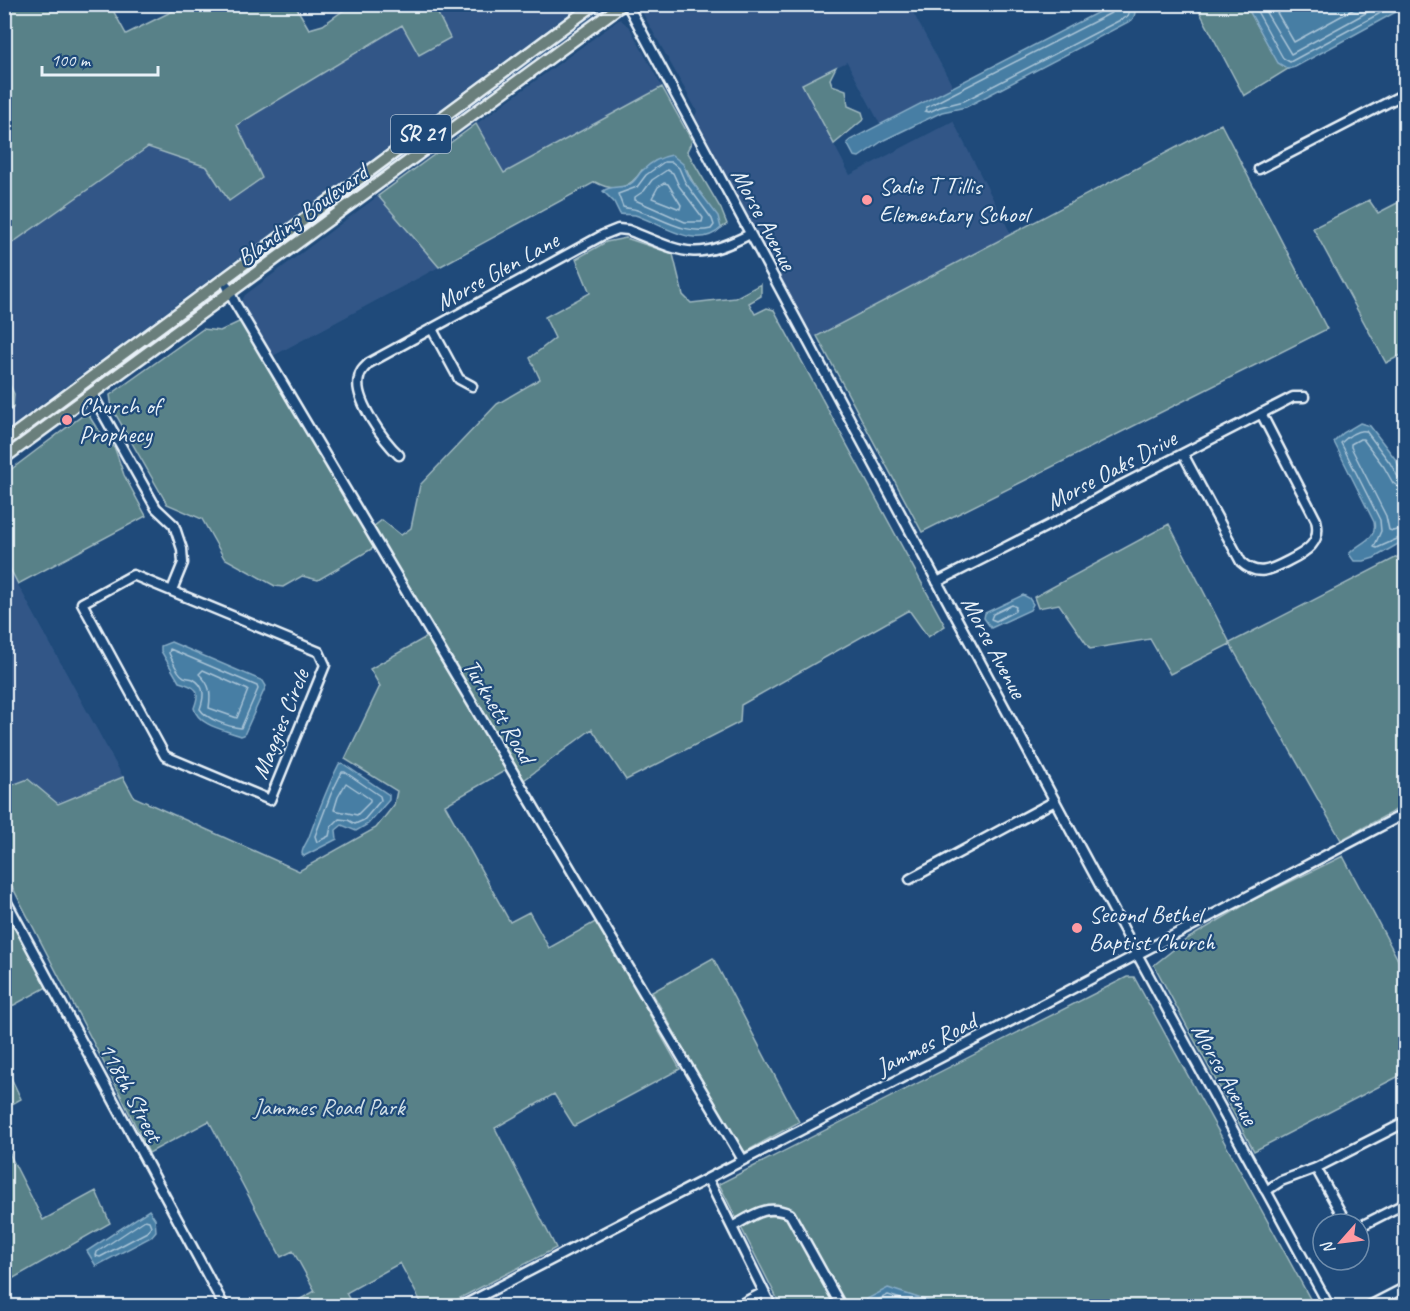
<svg xmlns="http://www.w3.org/2000/svg" width="1410" height="1311" font-family="Caveat,sans-serif">
	<style>
		.built { fill: #315787 }
		.green { fill: #588188; stroke: #a0b9c0; stroke-width: 1.5 }
		.water { fill: #477ea4; stroke: #87acc6; stroke-width: 1.5 }
		.lines { fill: none; stroke-linecap: round; stroke-linejoin: round }
		.shore { stroke: #a8c3d6; stroke-width: 1.5 }
		.minor-casing { stroke: #e8f1f8; stroke-width: 13 }
		.major-casing { stroke: #e8f1f8; stroke-width: 15 }
		.minor { stroke: #1f4a7a; stroke-width: 8 }
		.major { stroke: #6b7f7c; stroke-width: 10 }
		.poi-dot { fill: #ff9aa2; stroke: #1f4a7a; stroke-width: 2 }
		.labels { text-anchor: middle; dominant-baseline: central; stroke-width: 4.5; stroke-linejoin: round; paint-order: stroke }
		.shield { fill: #1f4a7a; stroke: #acbfd2; stroke-width: 1.5 }
		.shield-label { font-size: 22px; font-weight: bold; fill: #e8f1f8 }
		.poi-label { font-size: 24px; fill: #e8f1f8; stroke: #1f4a7a; text-anchor: start }
		.street-label { font-size: 24px; fill: #e8f1f8; stroke: #1f4a7a }
		.park-label { font-size: 24px; fill: #d2e0e7; stroke: #1f4a7a }
	</style>
	<rect width="100%" height="100%" fill="#1f4a7a"/>
	<filter id="ink" filterUnits="userSpaceOnUse"><feTurbulence type="fractalNoise" baseFrequency=".0167" numOctaves="2"/><feDisplacementMap in="SourceGraphic" scale="12" xChannelSelector="R" yChannelSelector="G"/><feConvolveMatrix kernelMatrix="1 2 1 2 8 2 1 2 1" color-interpolation-filters="sRGB"/></filter>
	<g filter="url(#ink)">
		<path class="built" d="M643,4L909,5L953,87L880,124L847,62L802,84L850,175L953,121L1011,234L811,339L750,226L752,224L695,116L697,111L641,10Z
			M437,5H580L5,431V415L13,408L14,394L5,372V248L148,147L207,167L228,200L262,178L237,125L402,25L449,38L434,6Z
			M620,19L630,28L662,87L504,174L476,124Z
			M378,196L439,267L271,357L246,315L241,302L245,295Z
			M4,559L123,777L58,805L5,788Z"/>
		<path class="green" d="M5,4L110,5L126,34L185,5H295L309,29L323,25L351,5H437L434,6L450,38L419,55L402,25L237,125L262,178L229,201L207,167L148,147L5,248Z
			M1196,5H1246L1278,62L1288,69L1244,96Z
			M836,67L830,79L832,85L846,90L848,106L862,112L864,119L834,144L802,84Z
			M662,87L692,141L687,151L721,209L727,224L721,228C715,206 695,192 687,170H642C630,189 615,193 595,182L439,267L378,196L476,124L504,173Z
			M1221,124L1327,329L922,532L817,336Z
			M1405,199V353L1386,363L1313,228L1369,200L1378,213Z
			M626,238L673,254L683,295L691,303L735,298L761,284V296L749,303L755,314L767,308L774,310L945,626L928,637L909,610L741,705L740,722L626,780L592,729L524,780L373,527L382,520L401,535L411,528L420,485L497,404L540,379L530,358L555,338L545,317L590,293L576,259L606,242Z
			M241,321L375,547L318,580L302,576L283,587L275,586L224,558L202,519L167,504L112,408L110,395L203,329L220,331Z
			M4,372L14,394L13,408L5,415Z
			M86,413L88,414L96,427L115,449L124,475L146,516L18,584L5,559V474Z
			M1169,524L1230,643L1405,553V805L1341,840L1230,644L1170,674L1150,639L1090,649L1059,604L1038,608L1034,597Z
			M428,636L508,769L445,805L510,922L529,912L549,948L597,921L680,1069L574,1126L554,1094L495,1128L556,1248L445,1306H423L400,1263L346,1293L353,1306H288L315,1291L293,1251L281,1257L209,1121L149,1153L119,1092L5,873L4,788L28,779L58,804L123,777L134,797L299,871L376,828L394,805L397,791L345,759L380,686L370,669Z
			M1343,856L1405,973V1073L1254,1151L1154,965L1187,939L1253,900Z
			M14,924L47,987L5,1010V929Z
			M713,958L799,1122L745,1152L735,1141L652,992Z
			M1127,977H1134L1314,1306H781L719,1184Z
			M5,1065L21,1099L5,1108H4Z
			M5,1145L43,1220L96,1191L110,1223L5,1283Z"/>
		<path class="water" d="M1114,4L1132,5C1136,10 1136,15 1132,20L966,107L942,112L884,140L859,157L854,156L847,143L850,140Z
			M1405,4V7L1295,67L1288,69L1278,63L1246,5Z
			M672,155L683,164L690,179L718,216L721,228C697,252 660,223 635,215C630,214 625,215 620,214L614,202L603,191C612,185 622,189 630,184C636,181 638,174 643,170C651,162 661,157 672,155Z
			M1360,423L1370,426L1396,460L1405,479V540L1374,558L1364,561H1354L1349,554C1359,542 1378,540 1374,522L1334,442L1343,433Z
			M1023,595L1029,598L1033,604L1030,610L991,628L984,618L985,613Z
			M171,642L263,681L266,686L244,735L241,736C226,730 198,726 194,708C201,690 197,687 179,682L161,651V646Z
			M342,763L389,795V800L368,824L356,831L342,825L336,830L337,839L304,856L302,854C302,847 307,843 309,837C318,812 327,788 339,764Z
			M149,1210L155,1219L156,1231L151,1237L96,1266L87,1251Z
			M888,1288L931,1302L934,1306H865L864,1304L867,1299Z"/>
		<g class="lines">
			<path class="shore" d="M1114,4L1111,13L927,107L925,111L929,112L940,107L964,101L1128,16L1129,13L1128,4
				M1253,4L1283,58L1290,62L1397,4
				M1261,4L1291,54L1382,4
				M1272,4L1294,42L1363,4
				M664,162H672L679,168L685,182L712,219L714,225L711,229C684,235 662,218 637,210C632,208 628,209 623,207L618,194L637,187L646,175Z
				M667,170L673,173L679,186L703,218L702,222H685L635,200V197L644,191L652,180Z
				M664,183L668,184L681,205L680,209L652,198L658,187Z
				M1406,480L1398,477L1390,463L1366,431C1357,429 1347,437 1341,443L1380,520L1381,531L1374,547L1377,548L1406,535
				M1406,488L1399,487L1393,483L1384,467L1363,439H1360L1351,444V447L1386,516L1389,530L1393,531L1406,527
				M1012,605L1016,607L1015,611L996,621L991,619L993,614Z
				M170,649L257,686L258,689L241,728C229,727 206,719 200,709C204,698 206,686 193,679C191,678 187,678 184,677C177,674 172,659 169,653Z
				M203,670L248,690L237,718L209,708C211,694 211,685 199,674Z
				M342,772H345L380,796L381,800L364,820L355,824L348,820L339,819L331,827L329,836L317,842L315,836L331,794Z
				M346,783L370,799V802L357,815L334,810L338,797Z
				M145,1220L149,1221L151,1226L147,1232L100,1257L96,1256L97,1252Z
				M870,1306L872,1303L888,1295L924,1306"/>
			<defs>
				<path id="minor" d="M627,4L1137,954L1329,1306
					M1259,169L1406,93
					M224,280L235,303L743,1160
					M432,329L459,379L472,386
					M92,394L156,508L174,525L182,549L183,563L172,590
					M1183,454L1241,562C1257,577 1271,570 1288,561C1306,552 1322,543 1316,520L1261,413
					M399,455C385,442 353,399 359,378C360,371 364,368 369,363L603,235L618,229L628,230C682,252 695,263 750,234
					M133,575L319,652L325,665L270,800L165,756L82,603Z
					M937,582L1063,518L1112,490L1293,397H1304
					M910,879L1055,801
					M4,897L224,1306
					M1316,1168L1347,1224
					M708,1179L771,1306
					M1266,1191L1281,1181L1316,1168L1406,1122
					M732,1227C752,1216 766,1203 790,1214L841,1306
					M1359,1227L1406,1203
					M462,1306L990,1032L1406,813
					M737,1306L764,1292
					M1369,1306L1406,1287"/>
				<path id="major" d="M4,442L595,4
					M4,458L623,4"/>
			</defs>
			<use href="#minor" class="minor-casing"/>
			<use href="#major" class="major-casing"/>
			<use href="#minor" class="minor"/>
			<use href="#major" class="major"/>
		</g>
	</g>
	<g class="poi-dot">
		<circle cx="867" cy="200" r="6"/>
		<circle cx="67" cy="420" r="6"/>
		<circle cx="1077" cy="928" r="6"/>
	</g>
	<g class="labels">
		<rect class="shield" x="391" y="115" width="60" height="38" rx="4.5"/>
		<g class="shield-label">
			<text x="421" y="134">SR 21</text>
		</g>
		<g class="poi-label">
			<text x="879" y="186">Sadie T Tillis<tspan x="879" dy="28">Elementary School</tspan></text>
			<text x="79" y="406">Church of<tspan x="79" dy="28">Prophecy</tspan></text>
			<text x="1089" y="914">Second Bethel<tspan x="1089" dy="28">Baptist Church</tspan></text>
		</g>
		<g class="street-label">
			<text transform="translate(302 215) rotate(-36)">Blanding Boulevard</text>
			<text transform="translate(764 219) rotate(62)">Morse Avenue</text>
			<text transform="translate(497 271) rotate(-29)">Morse Glen Lane</text>
			<text transform="translate(1111 470) rotate(-28)">Morse Oaks Drive</text>
			<text transform="translate(994 647) rotate(62)">Morse Avenue</text>
			<text transform="translate(499 711) rotate(59)">Turknett Road</text>
			<text transform="translate(280 724) rotate(-68)">Maggies Circle</text>
			<text transform="translate(926 1044) rotate(-27)">Jammes Road</text>
			<text transform="translate(1225 1074) rotate(61)">Morse Avenue</text>
			<text transform="translate(131 1092) rotate(62)">118th Street</text>
		</g>
		<g class="park-label">
			<text x="329" y="1107">Jammes Road Park</text>
		</g>
	</g>
	<rect width="1410" height="1311" fill="none" stroke="#1f4a7a" stroke-width="24"/>
	<rect x="12" y="12" width="1386" height="1287" fill="none" stroke="#e8f1f8" stroke-width="2" filter="url(#ink)"/>
	<g transform="translate(1341 1242) rotate(242)"><circle r="28" fill="#1f4a7a" stroke="#6f8dac" stroke-width="1.5"/>
	<path d="M0-4.5L10 22L0 15L-10 22Z" fill="#ff9aa2"/>
	<text y="-9" font-size="16" font-weight="bold" text-anchor="middle" fill="#e8f1f8">N</text>
	</g>
	<path d="M42 66v9h116v-9" fill="none" stroke="#e8f1f8" stroke-width="3"/>
	<text x="51" y="66" font-size="18" fill="#e8f1f8" stroke="#1f4a7a" stroke-width="4.5" paint-order="stroke">100 m</text>
</svg>
